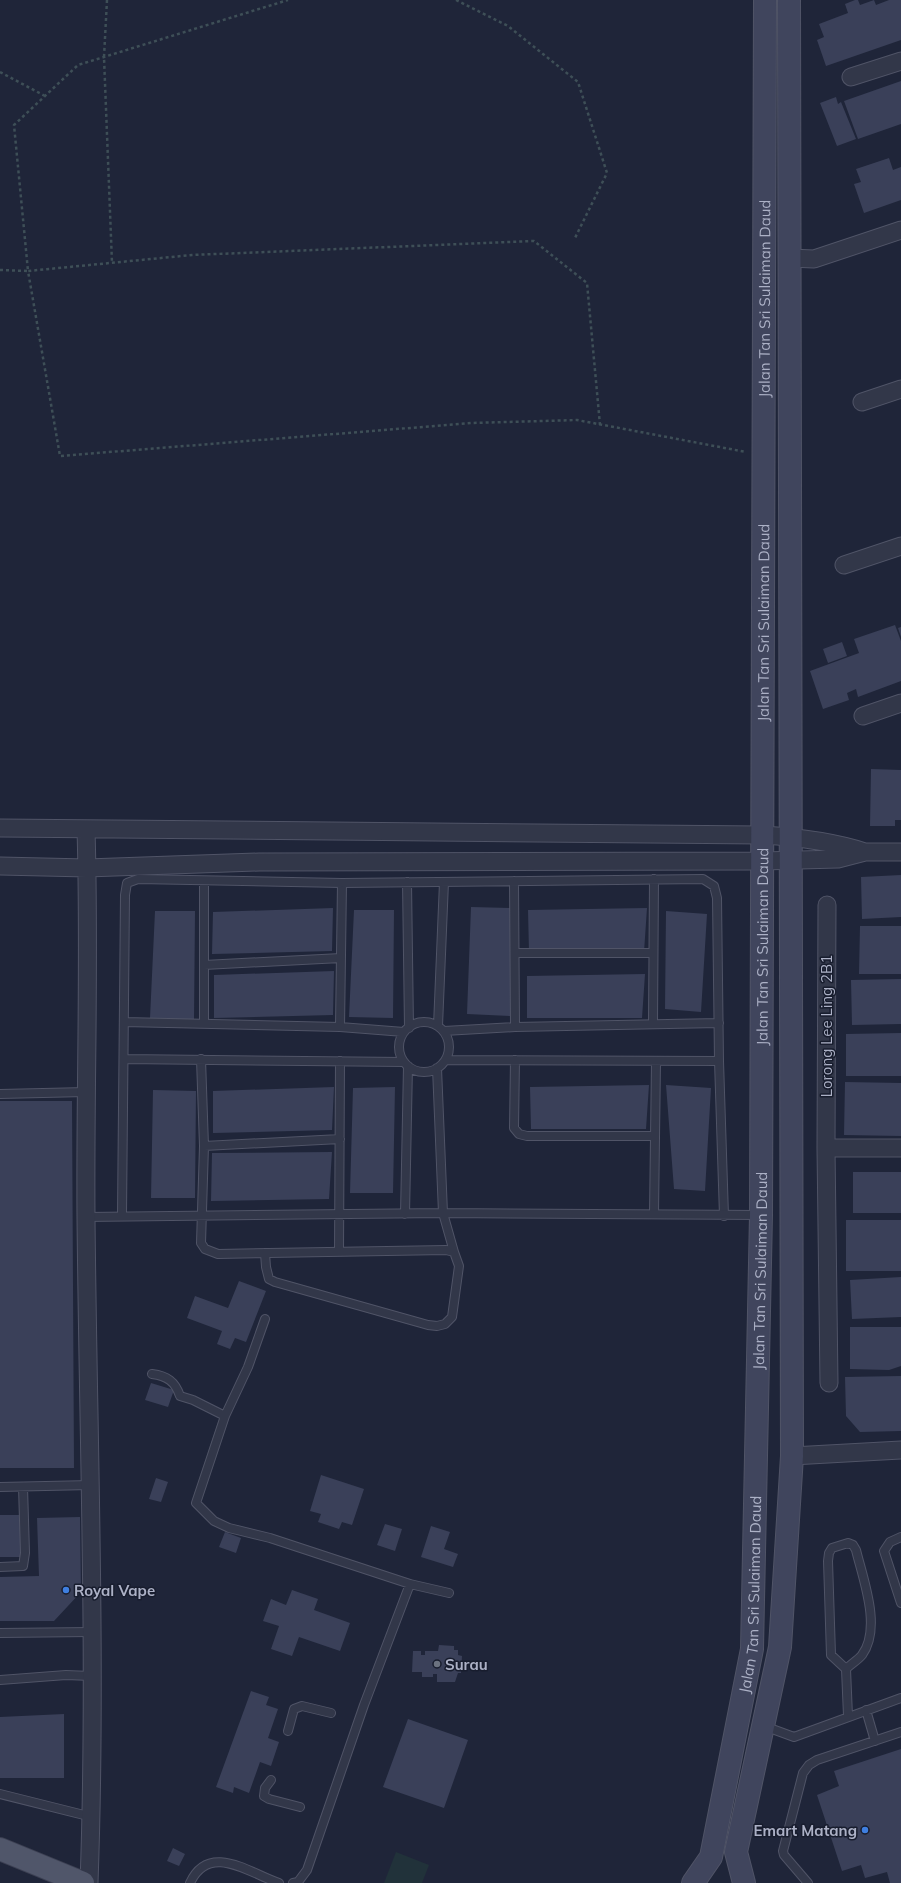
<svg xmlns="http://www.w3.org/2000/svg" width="901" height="1883" font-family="Mulish,sans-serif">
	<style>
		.green { fill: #21323a }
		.building { fill: #3a4059 }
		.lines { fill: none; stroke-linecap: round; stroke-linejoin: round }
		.service-casing { stroke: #505467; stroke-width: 10 }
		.minor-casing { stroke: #505467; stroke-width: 19 }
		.secondary-casing { stroke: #505467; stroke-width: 24 }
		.primary-casing { stroke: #3c4053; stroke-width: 24 }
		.path { stroke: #3e4f57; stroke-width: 2.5; stroke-dasharray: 3 3; stroke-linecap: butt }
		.service { stroke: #323749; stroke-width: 8 }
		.minor { stroke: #323749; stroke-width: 17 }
		.secondary { stroke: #40455d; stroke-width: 22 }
		.primary { stroke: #50566a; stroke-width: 22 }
		.shop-dot { fill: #3f7fe0; stroke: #181d2e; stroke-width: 1.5 }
		.worship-dot { fill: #6b7280; stroke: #181d2e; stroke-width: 1.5 }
		.labels { text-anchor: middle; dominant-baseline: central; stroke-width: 3; stroke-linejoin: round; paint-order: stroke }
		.street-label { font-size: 15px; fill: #acb1c6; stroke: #181d2e }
		.poi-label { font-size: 15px; font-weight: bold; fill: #acb1c6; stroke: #181d2e; text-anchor: start }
	</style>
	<rect width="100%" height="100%" fill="#1f2539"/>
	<path class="green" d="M396,1852L429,1865L422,1883H384Z"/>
	<path class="building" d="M855,0H858L860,5L874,0L876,5L889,0H901V40L826,66L817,40L824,37L819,24L848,13L845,4Z
		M901,81V124L858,139L844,101Z
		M836,97L838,104L841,102L856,139L837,146L820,103Z
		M889,158L893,170L901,167V200L864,213L854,184L861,182L856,169Z
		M895,625L901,641V681L858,697L856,689L847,693L849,700L823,709L810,671L859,653L854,639Z
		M901,627V637L898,628Z
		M842,642L847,656L828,663L823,649Z
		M871,769L901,770V820H895V826H870Z
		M901,875V917L862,919L861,877Z
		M471,907L511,908L510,1016L467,1014Z
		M333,908L332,951L212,954L213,912Z
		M647,908L644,952H529L528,910Z
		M354,910H394L393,1018L349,1017Z
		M155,911H195L194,1020L150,1018Z
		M666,911L707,914L701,1012L665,1009Z
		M860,926H901V974H859Z
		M334,971L333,1015L214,1018V975Z
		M645,974L642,1018H527V976Z
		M901,979V1024L852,1025L851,980Z
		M901,1033V1076H846V1034Z
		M845,1082L901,1083V1136L844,1135Z
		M649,1085L646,1129H531L530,1087Z
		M666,1085L711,1088L705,1191L674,1189Z
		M334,1087L332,1130L213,1133V1091Z
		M395,1087L393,1193H350L353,1088Z
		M153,1090L196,1091L195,1198H151Z
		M0,1101H72L74,1468H0Z
		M332,1152L329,1199L211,1201L212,1153Z
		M853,1172H901V1213H853Z
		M846,1220H901V1271H846Z
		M901,1277V1317L852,1319L850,1280Z
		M239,1281L266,1291L246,1342L235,1338L230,1349L217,1344L222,1331L187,1318L195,1296L228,1308Z
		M850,1327H901V1366L889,1370L850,1369Z
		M901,1376V1431L860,1432L846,1416L845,1377Z
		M151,1383L174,1390L168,1407L145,1400Z
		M321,1475L364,1489L352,1525L342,1522L339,1529L318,1522L321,1514L310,1511Z
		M156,1478L168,1482L161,1502L149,1499Z
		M0,1515H20V1557H0Z
		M80,1517L81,1592L54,1621H0V1577L39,1576L37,1518Z
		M385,1524L402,1529L395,1551L377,1545Z
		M431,1526L450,1532L444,1549L458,1554L453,1567L421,1557Z
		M225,1532L241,1538L236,1553L219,1547Z
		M292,1590L318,1599L314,1610L350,1623L340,1651L299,1637L292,1656L271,1649L279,1626L263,1621L271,1599L286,1605Z
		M439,1645L454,1646V1650H458V1655L462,1656L461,1673H458L455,1682H437V1674H433V1677H422V1672H412L413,1651H421V1655H425V1651H438Z
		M251,1691L269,1697L266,1705L278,1709L268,1738L279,1742L271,1766L260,1762L249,1793L234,1787L233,1793L216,1787Z
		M64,1714V1778H0V1717Z
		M408,1719L468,1740L444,1808L383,1787Z
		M901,1749V1883H890L887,1872L865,1878L861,1865L842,1871L817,1795L839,1786L834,1771Z
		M173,1848L185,1854L179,1866L167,1861Z"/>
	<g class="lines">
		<defs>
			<path id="service" d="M514,881L515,1027
				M407,882L409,1028
				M515,953H653
				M204,965L341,958
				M124,1022L340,1027L404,1032
				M399 1047a25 25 0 1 1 50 0a25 25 0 1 1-50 0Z
				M204,1023V881
				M653,1024L654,879
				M438,1026L444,882
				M340,1027L342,883
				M444,1031L515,1027L719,1023
				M124,1059L404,1062
				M201,1059L204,1146L201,1243L205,1249L218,1254L446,1250L454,1252L459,1266L452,1317L445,1324L437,1326L428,1325L275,1282L269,1279L266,1267L265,1253
				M446,1060L719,1061
				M515,1060L514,1128L519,1134L527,1136H654
				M437,1068L443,1213L454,1252
				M0,1094L86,1092
				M204,1146L340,1139
				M405,1214L408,1066
				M654,1214L656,1061
				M122,1215L125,895L127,883L138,879L342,883L703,879L714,886L717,898L719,1061L724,1216
				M86,1217L443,1213L761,1215
				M339,1252L340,1061
				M265,1319L248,1367L225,1416L196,1503L214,1521L229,1528L270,1538L410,1584L449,1593
				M152,1374C167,1376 175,1381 180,1396L193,1400L225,1416
				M0,1487L91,1485
				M901,1537L890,1542L884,1551L901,1603
				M0,1567L23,1566L25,1553L23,1487
				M0,1633L91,1632
				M846,1669L831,1655L828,1561L829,1553L832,1548L848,1543L853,1545L856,1550C863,1579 882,1628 862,1655C858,1660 851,1664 846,1669L848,1716
				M0,1680L66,1675L91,1676
				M866,1710L875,1741
				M764,1726L794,1737L901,1698
				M288,1731L294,1709L302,1706L331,1713
				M271,1780L265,1788L264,1796L269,1799L300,1807
				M0,1794L92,1817
				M190,1883C209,1841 251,1874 279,1883
				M293,1883L298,1882L307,1870L364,1705L410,1584
				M808,1883L784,1855L783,1851L803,1773L809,1765L817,1760L901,1732"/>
			<path id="minor" d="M851,77L901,61
				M789,258L814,259L901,230
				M862,402L901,389
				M844,565L901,546
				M863,716L901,703
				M0,828L761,835C796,837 831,841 865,852
				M86,830C90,958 85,1087 86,1216C88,1438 97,1661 89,1883
				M0,866L87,868L259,862L761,861L838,859L865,852H901
				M827,905L826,1148L829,1383
				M826,1148H901
				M792,1456L901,1450"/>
			<g id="secondary">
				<path id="s1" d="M693,1883L711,1857L752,1649L761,1215L765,0"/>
				<path d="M744,1883L736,1852L780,1647L792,1456L789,0"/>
			</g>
			<path id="primary" d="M0,1849L83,1883"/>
		</defs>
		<use href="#service" class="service-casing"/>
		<use href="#minor" class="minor-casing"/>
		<use href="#secondary" class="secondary-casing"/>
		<use href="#primary" class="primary-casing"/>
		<path class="path" d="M107,0L104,57L112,263
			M456,0L508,26L578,82L607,173L574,240
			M0,72L45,96
			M0,270L28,271L14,125L78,65L288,0
			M600,425L587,283L534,241L192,255L28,271L60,456L472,423L577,420L746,452"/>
		<use href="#service" class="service"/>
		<use href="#minor" class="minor"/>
		<use href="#secondary" class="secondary"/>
		<use href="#primary" class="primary"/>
	</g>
	<g class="shop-dot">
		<circle cx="66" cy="1590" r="4"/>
		<circle cx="865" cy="1830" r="4"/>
	</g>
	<circle class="worship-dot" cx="437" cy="1664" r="4"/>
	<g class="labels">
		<g class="street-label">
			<text stroke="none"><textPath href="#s1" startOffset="1594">Jalan Tan Sri Sulaiman Daud</textPath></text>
			<text stroke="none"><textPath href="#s1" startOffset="1270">Jalan Tan Sri Sulaiman Daud</textPath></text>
			<text stroke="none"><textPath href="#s1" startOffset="946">Jalan Tan Sri Sulaiman Daud</textPath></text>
			<text transform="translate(826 1026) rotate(-90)">Lorong Lee Ling 2B1</text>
			<text stroke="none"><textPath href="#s1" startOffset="622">Jalan Tan Sri Sulaiman Daud</textPath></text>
			<text stroke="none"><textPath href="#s1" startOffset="298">Jalan Tan Sri Sulaiman Daud</textPath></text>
		</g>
		<g class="poi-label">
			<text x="74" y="1590">Royal Vape</text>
			<text x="445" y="1664">Surau</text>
			<text x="857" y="1830" text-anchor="end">Emart Matang</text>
		</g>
	</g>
</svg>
